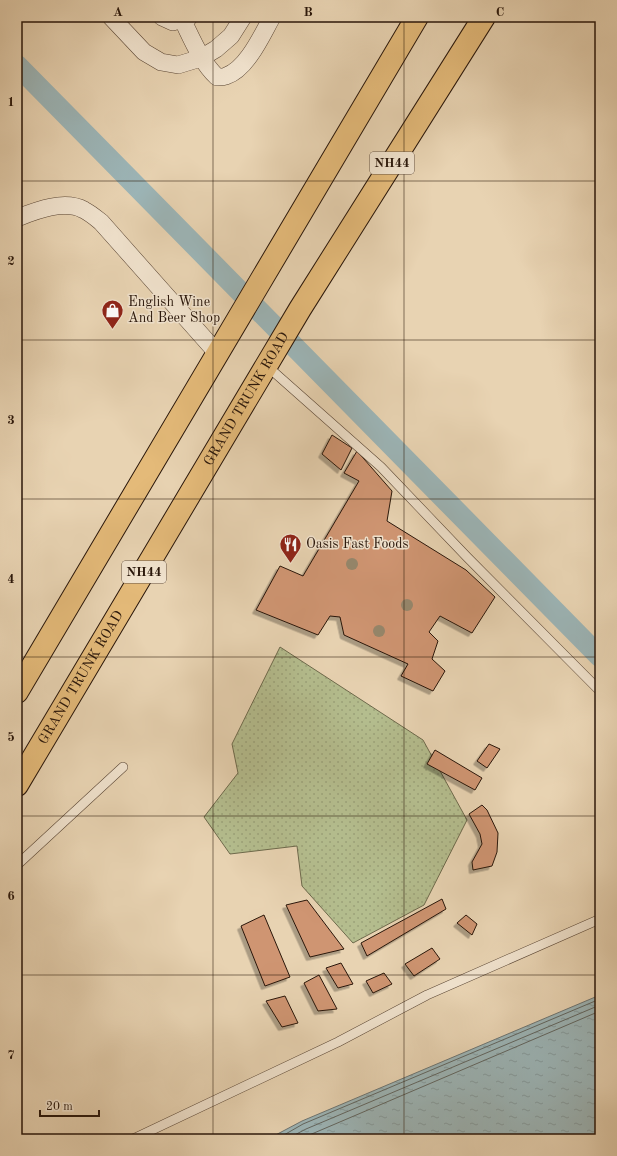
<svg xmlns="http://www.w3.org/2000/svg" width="617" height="1156" font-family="'Old Standard TT',serif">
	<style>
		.grass { fill: url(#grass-dots); stroke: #6e6a4c }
		.water { fill: url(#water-ripples); stroke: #6e7572 }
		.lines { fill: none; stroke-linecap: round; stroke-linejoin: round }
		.shore { stroke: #626660; stroke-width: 1 }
		.canal { stroke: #9cb5b7; stroke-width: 21 }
		.building { fill: #cf9572; stroke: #29160a; filter: url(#shadow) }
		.service-casing { stroke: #594534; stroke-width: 10 }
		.minor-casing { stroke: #594534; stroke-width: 18 }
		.trunk-casing { stroke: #29160a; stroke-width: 24 }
		.service { stroke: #f0e2cd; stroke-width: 9 }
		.minor { stroke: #f0e2cd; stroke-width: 17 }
		.trunk { stroke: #e4ba79; stroke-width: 22 }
		.tree { fill: #96876c }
		.grid { fill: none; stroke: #29160a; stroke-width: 1; stroke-opacity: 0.55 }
		.labels { text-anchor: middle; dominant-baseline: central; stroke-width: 3; stroke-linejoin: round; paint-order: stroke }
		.shield { fill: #f0e2cd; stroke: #655344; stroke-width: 1 }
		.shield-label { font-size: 13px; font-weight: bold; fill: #29160a }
		.poi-label { font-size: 14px; fill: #29160a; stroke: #f0e2cd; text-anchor: start }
		.street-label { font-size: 14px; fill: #29160a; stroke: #f0e2cd }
		.neatline { fill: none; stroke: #29160a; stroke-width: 1.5 }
		.grid-label { font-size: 13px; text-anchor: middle; font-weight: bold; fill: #29160a }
	</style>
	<defs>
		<pattern id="grass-dots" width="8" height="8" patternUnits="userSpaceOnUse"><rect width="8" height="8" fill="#b4bd8e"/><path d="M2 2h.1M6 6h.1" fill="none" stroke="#9ba279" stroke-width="1.8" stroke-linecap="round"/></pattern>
		<pattern id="water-ripples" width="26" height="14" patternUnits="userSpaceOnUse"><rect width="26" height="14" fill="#9cb5b7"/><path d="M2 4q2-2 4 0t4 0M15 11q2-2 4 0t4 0" fill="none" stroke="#869b9c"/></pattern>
		<filter id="shadow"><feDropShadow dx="-3.5" dy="3.5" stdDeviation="0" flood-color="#0004"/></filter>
	</defs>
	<rect width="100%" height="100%" fill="#e8d3b2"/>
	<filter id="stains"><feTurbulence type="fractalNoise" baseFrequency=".005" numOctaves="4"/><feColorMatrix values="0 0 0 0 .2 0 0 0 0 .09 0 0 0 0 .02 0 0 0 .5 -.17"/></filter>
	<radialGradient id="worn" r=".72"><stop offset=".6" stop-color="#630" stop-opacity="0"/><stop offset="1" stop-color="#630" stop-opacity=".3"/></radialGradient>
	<path class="grass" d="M280,647L423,740L467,820L424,905L353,943L302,886L297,846L230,854L204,817L238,773L232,744Z"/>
	<path class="water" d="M600,995V1139H268L302,1121Z"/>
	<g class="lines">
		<path class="shore" d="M277,1139L303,1124L600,999
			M287,1139L306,1129L600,1005
			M300,1139L600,1011"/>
		<path class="canal" d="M17,65L600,657"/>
	</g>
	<path class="building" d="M332,435L352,448L341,470L322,454Z
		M357,451L392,491L387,521L466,570L495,597L472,633L440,616L429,632L438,641L432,659L445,671L433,691L401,676L408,664L344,635L340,617L330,616L318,635L256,610L280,566L303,576L359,481L344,473Z
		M489,744L500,749L487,768L477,761Z
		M435,750L482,778L475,790L427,764Z
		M482,805L487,810L498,833L497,852L492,866L473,870L472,862L482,844L480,834L469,814Z
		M442,899L446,909L367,956L361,943Z
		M307,900L344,949L310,957L286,905Z
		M264,915L290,977L265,986L241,926Z
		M466,915L477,924L472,935L457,923Z
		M432,948L440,959L414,976L405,964Z
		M341,963L353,984L338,988L326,968Z
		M384,973L392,984L373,993L366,981Z
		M319,975L337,1009L318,1011L304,983Z
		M285,996L298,1023L282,1027L266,1001Z"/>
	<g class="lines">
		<defs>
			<path id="service" d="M267,366L381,467L467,557L600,691
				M17,865L123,767
				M133,1139L338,1042L427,995L600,919"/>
			<path id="minor" d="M111,17L144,52L161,62L178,65L201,58L216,49L231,36L243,17
				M162,17L173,22L189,17
				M182,19C192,39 201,62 217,77C220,77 224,77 226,76C247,69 262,35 272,17
				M17,218C35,211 64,199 84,210C90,213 96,218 101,222L218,354"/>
			<g id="trunk">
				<path d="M17,692L417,17"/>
				<path id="s1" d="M17,785L300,309L484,17"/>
			</g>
		</defs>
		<use href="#service" class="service-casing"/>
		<use href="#minor" class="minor-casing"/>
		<use href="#trunk" class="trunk-casing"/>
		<use href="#service" class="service"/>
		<use href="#minor" class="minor"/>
		<use href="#trunk" class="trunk"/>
	</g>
	<g class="tree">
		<circle cx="352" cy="564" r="6"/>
		<circle cx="407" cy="605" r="6"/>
		<circle cx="379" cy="631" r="6"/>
	</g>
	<path class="grid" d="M213,17V1139M404,17V1139M17,181H600M17,340H600M17,499H600M17,657H600M17,816H600M17,975H600"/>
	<defs>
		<symbol id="shop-pin" viewBox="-11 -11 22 30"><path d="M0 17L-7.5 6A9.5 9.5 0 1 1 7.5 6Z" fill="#8f2418" stroke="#f0e2cd"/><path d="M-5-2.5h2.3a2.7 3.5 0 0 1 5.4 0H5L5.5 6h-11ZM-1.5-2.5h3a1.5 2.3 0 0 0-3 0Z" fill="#fff"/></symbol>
		<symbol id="restaurant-pin" viewBox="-11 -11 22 30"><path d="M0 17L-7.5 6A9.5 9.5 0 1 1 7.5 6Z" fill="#8f2418" stroke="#f0e2cd"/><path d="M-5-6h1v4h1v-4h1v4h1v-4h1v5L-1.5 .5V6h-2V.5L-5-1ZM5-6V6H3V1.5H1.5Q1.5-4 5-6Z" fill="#fff"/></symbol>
	</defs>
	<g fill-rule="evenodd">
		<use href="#shop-pin" x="100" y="298" width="25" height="34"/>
		<use href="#restaurant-pin" x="278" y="532" width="25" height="34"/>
	</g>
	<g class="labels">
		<g class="shield">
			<rect x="370" y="152" width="44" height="22" rx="3"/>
			<rect x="122" y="561" width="44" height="22" rx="3"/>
		</g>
		<g class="shield-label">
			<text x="392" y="163">NH44</text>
			<text x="144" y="572">NH44</text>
		</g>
		<g class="poi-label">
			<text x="128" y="302">English Wine<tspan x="128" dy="16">And Beer Shop</tspan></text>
			<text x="306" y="544">Oasis Fast Foods</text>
		</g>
		<g class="street-label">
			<text stroke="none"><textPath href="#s1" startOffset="449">GRAND TRUNK ROAD</textPath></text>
			<text stroke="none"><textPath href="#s1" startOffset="125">GRAND TRUNK ROAD</textPath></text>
		</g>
	</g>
	<rect width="617" height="1156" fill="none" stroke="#e8d3b2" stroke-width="44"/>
	<path d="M40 1110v6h59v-6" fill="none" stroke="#29160a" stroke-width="2"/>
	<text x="46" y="1110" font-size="12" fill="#29160a" stroke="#f0e2cd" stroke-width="3" paint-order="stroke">20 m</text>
	<rect x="22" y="22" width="573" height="1112" class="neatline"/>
	<g class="grid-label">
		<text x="118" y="16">A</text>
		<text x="308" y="16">B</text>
		<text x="500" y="16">C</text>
		<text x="11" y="106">1</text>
		<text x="11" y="265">2</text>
		<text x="11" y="424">3</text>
		<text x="11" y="583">4</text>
		<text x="11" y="741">5</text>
		<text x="11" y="900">6</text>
		<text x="11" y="1059">7</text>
	</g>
	<rect width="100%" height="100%" filter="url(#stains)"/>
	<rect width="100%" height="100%" fill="url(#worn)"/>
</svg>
